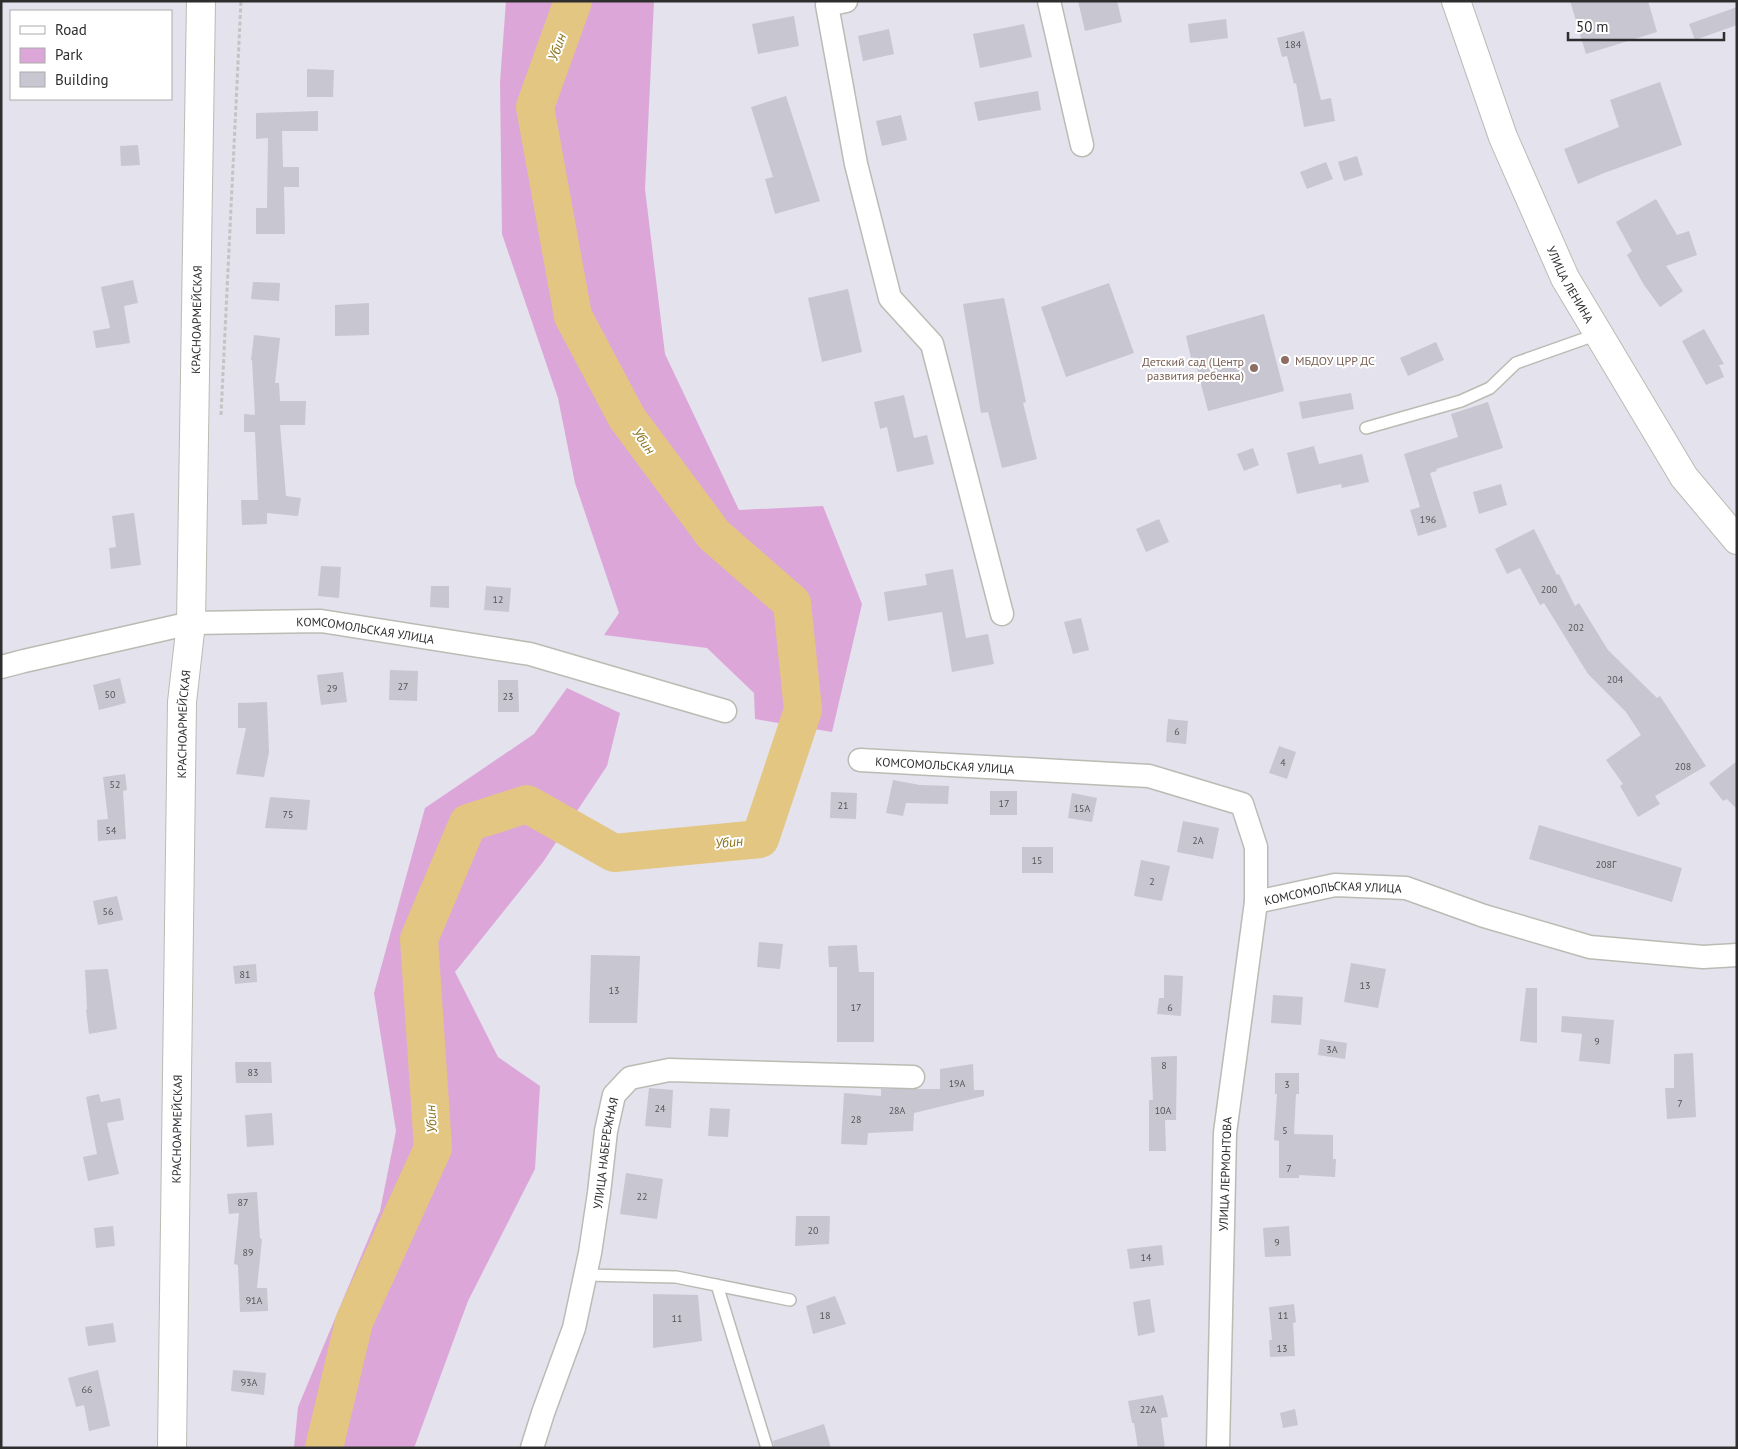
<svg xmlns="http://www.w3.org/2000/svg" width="1738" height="1449" font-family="'PT Sans',sans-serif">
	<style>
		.green { fill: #dda6d8 }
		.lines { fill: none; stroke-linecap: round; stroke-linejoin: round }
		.river { stroke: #e3c682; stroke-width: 38 }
		.building { fill: #c7c6d1 }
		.lane-casing { stroke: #babcb3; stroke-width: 14 }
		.street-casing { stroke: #babcb3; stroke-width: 25 }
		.secondary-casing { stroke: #babcb3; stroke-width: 30 }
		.path { stroke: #c4c4c4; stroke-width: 3; stroke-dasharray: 4 2.5; stroke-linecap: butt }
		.lane { stroke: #fff; stroke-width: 11 }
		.street { stroke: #fff; stroke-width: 22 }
		.secondary { stroke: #fff; stroke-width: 28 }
		.education-dot { fill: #8d6e63; stroke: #fff; stroke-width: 2 }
		.labels { text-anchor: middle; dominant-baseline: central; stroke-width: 4; stroke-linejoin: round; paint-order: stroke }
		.number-label { font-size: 10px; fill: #545457 }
		.street-label { font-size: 12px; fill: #2e2e2e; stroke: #fff }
		.education-label { font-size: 12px; fill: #785e54; stroke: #fff; text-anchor: start }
		.water-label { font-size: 14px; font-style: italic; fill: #8c741c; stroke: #fff }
	</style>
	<rect width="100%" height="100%" fill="#e3e2ed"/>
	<path class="green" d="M506,1H654L645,189L665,354L739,510L823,506L862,604L832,732L755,719L754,693L707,648L604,635L619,613L575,483L558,398L502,234L500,82Z
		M567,688L620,713L607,766L543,862L455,972L498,1057L540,1086L535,1169L468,1301L414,1448H294L298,1407L380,1211L396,1131L374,993L425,808L534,734Z"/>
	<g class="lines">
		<path class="river" d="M324,1448L354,1322L433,1148L419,939L468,823L527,804L614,853L760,839L803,710L792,603L714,535L627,418L573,316L535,107L573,1"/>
	</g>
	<path class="building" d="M1078,1H1117L1122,22L1085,31Z
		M1570,1H1648L1657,32L1586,54Z
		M1737,7V25L1695,40L1689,24Z
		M794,16L799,46L758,54L752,24Z
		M1226,19L1228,38L1190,43L1188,24Z
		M1024,24L1032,57L980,68L973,34Z
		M889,29L894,54L863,61L858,36Z
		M1304,31L1321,100L1331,98L1335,121L1304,127L1296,83L1294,84L1287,56L1282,57L1277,38Z
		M307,69L334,70L333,97H307Z
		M1660,82L1682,145L1604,173L1578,184L1564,149L1619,127L1610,100Z
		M1038,91L1041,110L978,121L974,102Z
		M786,96L820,201L775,214L765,179L773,177L751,107Z
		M318,111V131H282L283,167H299V187H284L285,234H256V208H267L268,138L256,139V113Z
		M901,115L907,140L882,146L876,121Z
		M138,145L140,165L121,166L120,146Z
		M1357,156L1363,175L1344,181L1338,162Z
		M1326,162L1333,179L1307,189L1300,172Z
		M1656,199L1677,235L1689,231L1697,255L1666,266L1683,291L1660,307L1644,285L1627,255L1632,251L1616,222Z
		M133,280L138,303L124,306L130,343L96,348L93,331L110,328L101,287Z
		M253,282L280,283L279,301L251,299Z
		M1109,283L1134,353L1066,377L1041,307Z
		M848,289L862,352L822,362L808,298Z
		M1004,298L1026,402L1023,403L1037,459L1002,468L988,412L981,413L963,304Z
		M369,303V335L335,336V305Z
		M1264,314L1284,391L1208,411L1194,357L1191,358L1186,336Z
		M1704,329L1724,364L1719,365L1724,377L1706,385L1682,341Z
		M254,335L280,338L275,383H279L280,401H306L305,425H280L286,496L301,498L298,516L267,513V524L242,525L241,500H258L255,432H244V414L255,415L252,360H251Z
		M1436,342L1444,360L1408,376L1400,358Z
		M1351,393L1354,409L1302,419L1299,402Z
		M904,395L914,438L927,435L934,464L897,472L887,427L880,429L874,402Z
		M1488,402L1503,448L1436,469L1437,471L1430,473L1447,527L1418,536L1410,510L1420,507L1404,454L1458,437L1451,414Z
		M1314,446L1319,464L1362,454L1369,482L1342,488L1341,484L1297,494L1287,453Z
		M1253,448L1259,465L1244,471L1237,454Z
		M1501,484L1507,505L1479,514L1473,492Z
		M134,513L141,565L111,569L109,548L116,547L112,516Z
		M1159,519L1169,542L1146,552L1136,529Z
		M1534,529L1557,575L1559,574L1575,606L1579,603L1608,650L1657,698L1660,696L1706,766L1655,796L1660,804L1638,817L1620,786L1623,784L1606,760L1641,735L1626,712L1588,674L1544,603L1540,605L1520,568L1507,574L1495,549Z
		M321,566L341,567L339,598L318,596Z
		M953,569L966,638L988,634L994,664L952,672L942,612L888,621L884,592L927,585L925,574Z
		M431,586H449V608L430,607Z
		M486,586L511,588L509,612L484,610Z
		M1081,618L1089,650L1073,654L1064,622Z
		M390,670L418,671L417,701L389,700Z
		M343,672L347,702L321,705L317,675Z
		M120,678L126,703L99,710L93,685Z
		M498,680H518L519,712H498Z
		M267,702L269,752L264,777L236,774L246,728H238V703Z
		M1168,719L1188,721L1186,744L1166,742Z
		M1279,746L1296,752L1287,779L1269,773Z
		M1737,761V809L1727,799L1723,801L1709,783Z
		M125,774L127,790L123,791L126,839L98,841L97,820L108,819L103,777Z
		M893,780L920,785L949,786L948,804L906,803L903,816L886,813Z
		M990,791H1017V815H990Z
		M831,792L857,793L856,819L830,818Z
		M1072,793L1097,798L1092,822L1068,818Z
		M270,797L310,800L307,830L265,828Z
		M1183,821L1219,828L1213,859L1177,852Z
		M1539,825L1682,868L1672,902L1529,859Z
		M1022,847H1053V873H1022Z
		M1141,860L1170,866L1162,901L1134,896Z
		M117,896L123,920L98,925L93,901Z
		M759,942L783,944L780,969L757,967Z
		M857,945L859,972H874V1042H837V967H829L828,946Z
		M591,955L640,956L637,1023H589Z
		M1351,963L1386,969L1378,1008L1344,1002Z
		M256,964L257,982L235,984L233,966Z
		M108,969L117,1029L89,1034L86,1010L87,1009L85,970Z
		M1164,975L1183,976L1181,1016L1157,1014L1159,998H1164Z
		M1526,988H1537V1043L1520,1041Z
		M1273,995L1303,997L1301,1025L1271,1023Z
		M1562,1016L1614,1020L1610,1064L1579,1061L1582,1034L1561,1032Z
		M1320,1039L1347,1043L1345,1059L1318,1055Z
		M1693,1053L1696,1117L1667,1119L1665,1088H1674V1054Z
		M1177,1056L1176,1120H1165L1166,1151H1149V1100H1153L1151,1057Z
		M235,1062H271L272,1083H236Z
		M973,1064L974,1090H984V1096L914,1113L913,1131L868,1133L867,1145L841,1144L844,1093L881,1096V1089H940V1069Z
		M1275,1073H1299V1094H1296L1294,1134L1333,1135V1159H1336L1335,1177L1299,1175V1178H1279V1141L1274,1140L1277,1094H1275Z
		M649,1088L673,1090L671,1128L645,1126Z
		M99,1094L101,1102L120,1098L124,1120L107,1123L119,1174L88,1181L83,1157L97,1154L86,1097Z
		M710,1108L730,1109L728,1137L708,1136Z
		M272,1113L274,1145L247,1147L245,1115Z
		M626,1173L663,1179L657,1219L620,1214Z
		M257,1192L260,1238L262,1239L257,1288H267L268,1311L240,1312L238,1265L234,1264L239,1213L229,1214L227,1194Z
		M796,1216H830L829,1244L795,1246Z
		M113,1226L115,1246L96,1248L94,1228Z
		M1289,1226L1291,1256L1265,1257L1263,1228Z
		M1162,1245L1164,1265L1130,1269L1127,1249Z
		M653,1294L698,1295L702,1341L653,1348Z
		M835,1296L846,1324L813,1334L806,1306Z
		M1150,1299L1155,1332L1138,1336L1133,1302Z
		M1294,1304L1296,1322L1293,1323L1295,1356L1270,1357L1269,1340H1272L1269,1307Z
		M113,1323L116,1342L88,1346L85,1327Z
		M98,1370L110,1426L89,1431L84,1405L76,1407L68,1378Z
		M233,1370L266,1373L264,1395L231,1391Z
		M1163,1395L1168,1417L1161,1418L1165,1448H1138L1134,1423H1132L1128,1401Z
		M1295,1409L1298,1425L1283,1428L1280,1413Z
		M824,1424L831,1448H774L773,1441Z"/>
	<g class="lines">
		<defs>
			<path id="lane" d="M1366,428L1461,401L1490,388L1516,363L1598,334
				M585,1275L676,1277L790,1300
				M717,1285L767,1448"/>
			<g id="street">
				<path d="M846,1L827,5L856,164L890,298L932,344L1002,614"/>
				<path d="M1049,1L1082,145"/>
				<path id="s1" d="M1,667L24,661L191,623L321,621L530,654L725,711"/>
				<path id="s2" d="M860,760L1149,776L1242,804L1256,847V902L1225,1133L1218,1448"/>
				<path id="s3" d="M1256,902L1335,885L1406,888L1484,916L1590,947L1703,957L1737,955"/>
				<path id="s4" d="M532,1448L543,1413L574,1328L590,1253L599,1193L606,1131L614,1095L630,1078L669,1070L913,1077"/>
			</g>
			<g id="secondary">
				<path id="s5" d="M1456,1L1503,137L1565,278L1684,477L1737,540"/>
				<path id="s6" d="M172,1448L182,702L191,623L201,1"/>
			</g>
		</defs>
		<use href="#lane" class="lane-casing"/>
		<use href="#street" class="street-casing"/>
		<use href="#secondary" class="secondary-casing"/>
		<path class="path" d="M221,415L241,1"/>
		<use href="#lane" class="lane"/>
		<use href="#street" class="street"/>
		<use href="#secondary" class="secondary"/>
	</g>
	<g class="education-dot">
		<circle cx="1285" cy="360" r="5"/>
		<circle cx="1254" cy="368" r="5"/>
	</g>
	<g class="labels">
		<g class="number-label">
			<text x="1293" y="44">184</text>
			<text x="1428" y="519">196</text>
			<text x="1549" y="589">200</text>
			<text x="498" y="599">12</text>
			<text x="1576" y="627">202</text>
			<text x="1615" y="679">204</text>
			<text x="403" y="686">27</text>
			<text x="332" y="688">29</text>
			<text x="110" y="694">50</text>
			<text x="508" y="696">23</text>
			<text x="1177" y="731">6</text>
			<text x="1283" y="762">4</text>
			<text x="1683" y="766">208</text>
			<text x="115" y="784">52</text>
			<text x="1004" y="803">17</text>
			<text x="843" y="805">21</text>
			<text x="1082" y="808">15А</text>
			<text x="288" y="814">75</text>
			<text x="111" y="830">54</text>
			<text x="1198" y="840">2А</text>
			<text x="1037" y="860">15</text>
			<text x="1606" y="864">208Г</text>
			<text x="1152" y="881">2</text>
			<text x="108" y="911">56</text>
			<text x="245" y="974">81</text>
			<text x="1365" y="985">13</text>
			<text x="614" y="990">13</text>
			<text x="856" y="1007">17</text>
			<text x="1170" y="1007">6</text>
			<text x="1597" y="1041">9</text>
			<text x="1332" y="1049">3А</text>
			<text x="1164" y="1065">8</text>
			<text x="253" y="1072">83</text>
			<text x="957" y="1083">19А</text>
			<text x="1287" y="1084">3</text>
			<text x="1680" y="1103">7</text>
			<text x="660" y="1108">24</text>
			<text x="897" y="1110">28А</text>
			<text x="1163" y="1110">10А</text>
			<text x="856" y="1119">28</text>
			<text x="1285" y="1130">5</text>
			<text x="1289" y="1168">7</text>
			<text x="642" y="1196">22</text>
			<text x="243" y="1202">87</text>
			<text x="813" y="1230">20</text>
			<text x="1277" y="1242">9</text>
			<text x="248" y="1252">89</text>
			<text x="1146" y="1257">14</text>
			<text x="254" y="1300">91А</text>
			<text x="825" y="1315">18</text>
			<text x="1283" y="1315">11</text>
			<text x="677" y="1318">11</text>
			<text x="1282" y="1348">13</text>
			<text x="249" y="1382">93А</text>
			<text x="87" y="1389">66</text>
			<text x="1148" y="1409">22А</text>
		</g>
		<g class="street-label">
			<text stroke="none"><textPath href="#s5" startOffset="306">УЛИЦА ЛЕНИНА</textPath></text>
			<text stroke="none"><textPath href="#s6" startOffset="1129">КРАСНОАРМЕЙСКАЯ</textPath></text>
			<text stroke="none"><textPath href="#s1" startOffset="370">КОМСОМОЛЬСКАЯ УЛИЦА</textPath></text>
			<text stroke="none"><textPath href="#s6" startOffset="724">КРАСНОАРМЕЙСКАЯ</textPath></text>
			<text stroke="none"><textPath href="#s2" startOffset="85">КОМСОМОЛЬСКАЯ УЛИЦА</textPath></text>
			<text stroke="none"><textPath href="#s3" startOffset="78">КОМСОМОЛЬСКАЯ УЛИЦА</textPath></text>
			<text stroke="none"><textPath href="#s6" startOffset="319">КРАСНОАРМЕЙСКАЯ</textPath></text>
			<text stroke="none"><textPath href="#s4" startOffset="305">УЛИЦА НАБЕРЕЖНАЯ</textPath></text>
			<text transform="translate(1225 1174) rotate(-88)">УЛИЦА ЛЕРМОНТОВА</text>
		</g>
		<g class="education-label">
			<text x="1295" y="360">МБДОУ ЦРР ДС</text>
			<text x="1244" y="361" text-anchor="end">Детский сад (Центр<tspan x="1244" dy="14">развития ребенка)</tspan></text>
		</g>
		<g class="water-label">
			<text transform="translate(557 47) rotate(-70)">Убин</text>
			<text transform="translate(644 441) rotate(54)">Убин</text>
			<text transform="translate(729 842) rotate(-6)">Убин</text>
			<text transform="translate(431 1119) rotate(-94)">Убин</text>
		</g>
	</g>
	<rect width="1738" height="1449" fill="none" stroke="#2e2e2e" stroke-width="5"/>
	<rect x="10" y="10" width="162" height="90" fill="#ffffff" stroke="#ababab"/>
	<rect x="20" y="26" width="25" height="8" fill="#ffffff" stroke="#ababab"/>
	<text x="55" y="35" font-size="15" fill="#2e2e2e">Road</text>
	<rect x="20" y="48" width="25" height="15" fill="#dda6d8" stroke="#ababab"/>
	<text x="55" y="60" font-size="15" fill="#2e2e2e">Park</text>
	<rect x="20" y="72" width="25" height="15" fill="#c7c6d1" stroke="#ababab"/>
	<text x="55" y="85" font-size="15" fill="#2e2e2e">Building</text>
	<path d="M1568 32v8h156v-8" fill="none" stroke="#2e2e2e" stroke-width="2.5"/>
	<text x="1576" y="32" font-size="15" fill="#2e2e2e" stroke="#ffffff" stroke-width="4" paint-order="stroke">50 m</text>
</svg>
